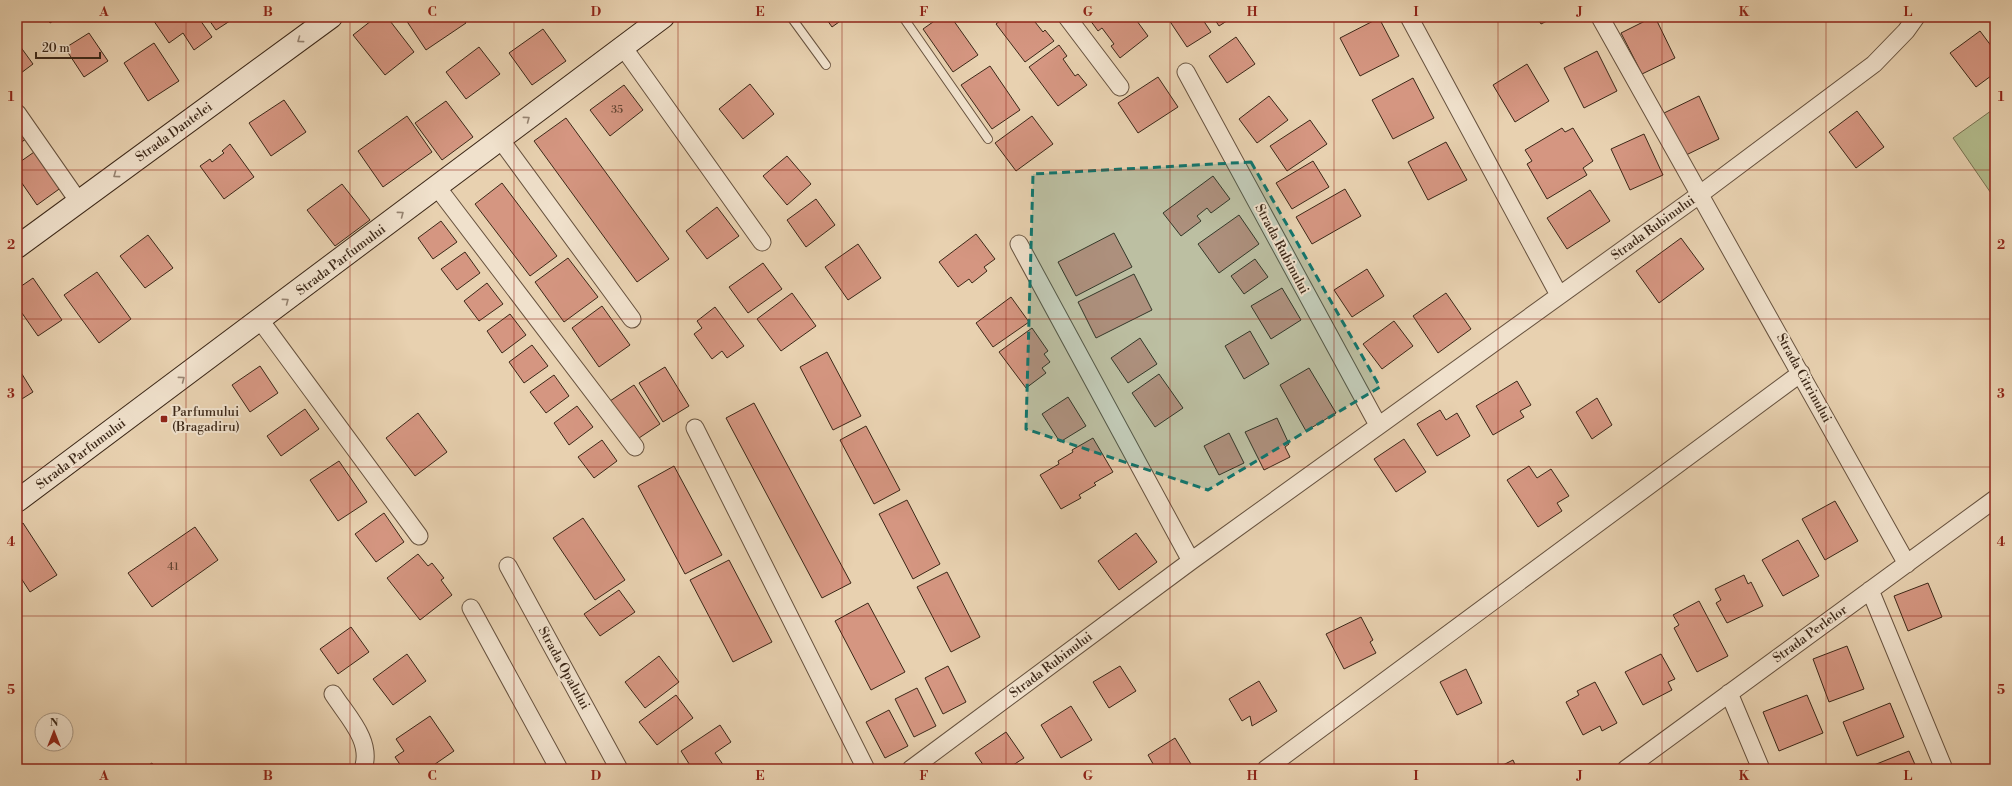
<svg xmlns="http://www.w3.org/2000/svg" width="2012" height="786" font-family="'Libre Bodoni',serif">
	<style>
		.green { fill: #b3bc8d; stroke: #787252 }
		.building { fill: #d59681; stroke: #3c2818 }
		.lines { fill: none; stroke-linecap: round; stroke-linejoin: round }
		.lane-casing { stroke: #67523e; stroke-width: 10 }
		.street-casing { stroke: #67523e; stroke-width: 19 }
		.secondary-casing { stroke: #3c2818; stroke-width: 24 }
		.lane { stroke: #f0e1cc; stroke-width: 8 }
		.street { stroke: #f0e1cc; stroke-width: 17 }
		.secondary { stroke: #f0e1cc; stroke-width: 22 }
		.oneway { stroke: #968472 }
		.marked { fill: #0f766e; fill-opacity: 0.2; stroke: #0f766e; stroke-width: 3; stroke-dasharray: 8 5; stroke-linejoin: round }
		.grid { fill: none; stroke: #8f2418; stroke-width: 1; stroke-opacity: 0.55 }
		.poi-dot { fill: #8f2418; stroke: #f0e1cc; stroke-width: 1.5 }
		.labels { text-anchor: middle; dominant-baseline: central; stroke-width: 4; stroke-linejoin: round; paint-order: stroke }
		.number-label { font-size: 11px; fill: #624432 }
		.street-label { font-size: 13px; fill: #3c2818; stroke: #f0e1cc }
		.poi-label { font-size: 13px; fill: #3c2818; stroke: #f0e1cc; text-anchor: start }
		.neatline { fill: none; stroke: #8f2418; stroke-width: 1.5 }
		.grid-label { font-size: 13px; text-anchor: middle; font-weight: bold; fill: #8f2418 }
	</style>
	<rect width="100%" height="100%" fill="#e8d1b0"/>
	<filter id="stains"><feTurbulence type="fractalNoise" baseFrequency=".005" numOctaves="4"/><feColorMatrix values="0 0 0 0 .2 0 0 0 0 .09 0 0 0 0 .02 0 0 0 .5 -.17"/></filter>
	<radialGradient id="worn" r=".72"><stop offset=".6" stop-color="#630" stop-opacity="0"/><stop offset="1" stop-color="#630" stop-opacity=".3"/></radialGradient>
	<path class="green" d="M1995,108V199L1953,138Z"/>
	<path class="building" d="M46,17H59L50,23Z
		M151,17H198L212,37L194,50L183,33L169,43Z
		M207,17H236L216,30Z
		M376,17H387L414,52L385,75L353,35Z
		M404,17H462L466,23L426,50Z
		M825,17H846L832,27Z
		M940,17H951L978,55L953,72L923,29Z
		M1005,17H1031L1043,32L1045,30L1054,41L1025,62L996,24Z
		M1093,17H1134L1148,36L1120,58L1111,46L1114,44L1102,28L1098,31L1090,20Z
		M1167,17H1201L1211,32L1187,47Z
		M1213,17H1233L1219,26Z
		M1537,17H1555L1541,24Z
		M1653,17H1655L1675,58L1642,74L1621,33Z
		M1379,18L1399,56L1360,76L1340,38Z
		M543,29L566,61L532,85L509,53Z
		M1980,31L1995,51V73L1976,87L1950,53Z
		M89,33L108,61L84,77L65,48Z
		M1236,37L1255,64L1227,83L1209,56Z
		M17,42L33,64L17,76Z
		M154,43L179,81L148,101L124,63Z
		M1059,45L1067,56L1063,59L1075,76L1078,74L1087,85L1058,106L1029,67Z
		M479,47L500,74L466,99L446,72Z
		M1597,51L1617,91L1584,108L1564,68Z
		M1527,64L1549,101L1515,122L1493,85Z
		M990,66L1020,110L992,129L961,85Z
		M1158,77L1178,107L1138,133L1118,103Z
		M1413,78L1434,118L1393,139L1372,100Z
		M750,84L774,114L743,139L719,109Z
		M624,85L643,110L610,136L590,110Z
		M1269,96L1288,120L1257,143L1239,119Z
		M1699,96L1719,139L1684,156L1664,113Z
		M284,100L306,132L271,156L249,123Z
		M446,101L473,137L442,160L415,123Z
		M1857,111L1884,147L1856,168L1829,132Z
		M407,116L432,152L383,187L358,151Z
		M1032,116L1053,144L1016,171L995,143Z
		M566,118L669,259L637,282L534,141Z
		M1310,120L1327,144L1287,171L1270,146Z
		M17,126L26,139L17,145Z
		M1562,128L1565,132L1573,128L1593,161L1583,168L1587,175L1547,199L1527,164L1532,161L1525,150Z
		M1644,134L1663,175L1630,190L1611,149Z
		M1446,142L1467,180L1428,200L1408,162Z
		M230,144L254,177L224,199L200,166L210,159L212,162L224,153L222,151Z
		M37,150L62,187L37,205L17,176V164Z
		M787,156L811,184L787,205L763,176Z
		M1313,161L1329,187L1292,209L1276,183Z
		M1213,176L1230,199L1211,213L1207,208L1197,216L1201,221L1181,236L1163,213Z
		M502,183L557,256L530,276L475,204Z
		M342,184L370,220L335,246L307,210Z
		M1345,189L1361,216L1312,244L1296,217Z
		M1590,190L1610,221L1567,249L1547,218Z
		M816,199L835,225L806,247L787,220Z
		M717,207L739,236L707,259L686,231Z
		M1239,215L1259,244L1219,273L1198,244Z
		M441,221L457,242L433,259L418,238Z
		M1114,233L1132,267L1076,296L1058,262Z
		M976,234L995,259L984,267L987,271L972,283L969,279L958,287L939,262Z
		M148,235L173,268L145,288L120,256Z
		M1681,238L1704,269L1659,303L1636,271Z
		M858,244L881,278L848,300L825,267Z
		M465,252L480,273L457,290L441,269Z
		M568,258L598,297L564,322L535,282Z
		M1255,259L1268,277L1244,294L1231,276Z
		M763,263L782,289L748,313L729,287Z
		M1367,269L1384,296L1352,317L1334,290Z
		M97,272L131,319L99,343L64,295Z
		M1134,274L1152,310L1096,338L1078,302Z
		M33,278L62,320L38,336L17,306V289Z
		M487,283L503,304L479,321L464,301Z
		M1282,288L1301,320L1271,339L1251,306Z
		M792,293L816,326L781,351L757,319Z
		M1446,293L1471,329L1438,353L1413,316Z
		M1011,297L1029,322L993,347L976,323Z
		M602,306L630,345L599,367L572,328Z
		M715,307L744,346L727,358L722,351L712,359L694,334L702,328L697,321Z
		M510,314L526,335L502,353L487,331Z
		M1394,321L1413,346L1382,369L1363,344Z
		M1032,328L1048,351L1044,354L1050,362L1042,368L1046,373L1026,388L999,352Z
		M1250,331L1269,364L1244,379L1225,346Z
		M1140,338L1157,364L1128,383L1111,358Z
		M532,345L548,366L524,383L509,362Z
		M827,352L861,416L833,430L800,367Z
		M17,366L33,392L17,402Z
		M260,366L278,393L250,412L232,385Z
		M665,367L689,406L663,422L639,383Z
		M1309,368L1336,413L1306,431L1280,385Z
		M1159,374L1183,408L1155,427L1132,393Z
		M554,375L569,396L546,413L530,392Z
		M1517,381L1531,405L1520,411L1524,417L1493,435L1476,406Z
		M634,385L660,424L636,440L610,401Z
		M1068,397L1086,426L1060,442L1042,414Z
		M1597,398L1612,425L1592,439L1576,412Z
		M754,403L851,583L822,598L726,418Z
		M577,406L593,427L569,445L554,423Z
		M305,409L319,429L281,456L267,436Z
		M1440,410L1446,420L1457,413L1470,436L1437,456L1417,424Z
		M418,413L447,452L415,476L386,438Z
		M1277,418L1289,444L1285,447L1290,457L1264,470L1245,432Z
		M866,426L900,490L874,504L840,440Z
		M1229,433L1244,463L1219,475L1204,446Z
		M1093,438L1113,472L1094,483L1096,485L1079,495L1081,498L1061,509L1040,475L1059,464L1058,461L1073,452L1072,450Z
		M1404,439L1426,472L1396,492L1374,459Z
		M602,440L617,461L594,478L578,457Z
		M339,461L367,502L338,521L310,480Z
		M674,466L722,555L685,574L638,486Z
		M1529,466L1537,478L1551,469L1569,496L1557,503L1562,511L1538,527L1507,480Z
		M907,500L940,564L913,579L879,514Z
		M1835,501L1858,541L1825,560L1802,519Z
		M384,513L404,542L376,562L355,534Z
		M583,518L625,580L595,600L553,538Z
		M23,523L57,575L30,592L17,572V527Z
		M195,527L218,560L152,607L128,573Z
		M1136,533L1157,562L1119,590L1098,561Z
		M1798,540L1819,576L1783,596L1762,560Z
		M418,554L428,566L432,563L444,578L441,580L452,595L420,620L387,578Z
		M729,560L772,642L733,662L690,580Z
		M947,572L980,637L951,652L917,587Z
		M1744,575L1748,584L1751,582L1763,606L1727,623L1716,603L1721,600L1715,589Z
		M1928,583L1942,617L1908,631L1894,596Z
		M619,590L635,612L600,636L584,614Z
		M1699,601L1728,656L1697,672L1674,628L1679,625L1673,615Z
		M868,603L905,672L871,690L835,621Z
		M1361,617L1373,640L1370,642L1376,653L1344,669L1326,634Z
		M351,627L369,652L338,674L320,649Z
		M1847,646L1864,689L1829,702L1813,659Z
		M407,654L426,681L393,705L373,679Z
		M1661,654L1675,679L1668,682L1672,690L1643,705L1625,672Z
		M659,656L679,682L645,708L625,682Z
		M948,666L966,702L943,714L925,678Z
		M1120,666L1136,691L1109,708L1093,682Z
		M1466,669L1482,703L1457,715L1440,682Z
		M1259,681L1277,711L1252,726L1250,716L1242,721L1229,699Z
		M1595,682L1617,723L1602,731L1600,726L1583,735L1566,702L1579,695L1577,691Z
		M917,688L936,726L914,737L895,699Z
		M676,695L693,718L657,745L639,722Z
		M1807,695L1823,733L1779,751L1763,712Z
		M1890,703L1904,737L1857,756L1843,722Z
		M1071,706L1092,740L1061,758L1041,725Z
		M889,710L908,746L885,758L866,722Z
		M430,716L454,751L428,769H403L395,757L404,751L396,739Z
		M720,725L731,742L715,753L724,766L719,769H688L691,767L681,751Z
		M1006,732L1024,758L1007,769H986L975,753Z
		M1175,738L1194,769H1156L1148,755Z
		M1909,751L1917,769H1864Z
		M1513,760L1517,769H1495Z
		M152,763L156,769H142Z"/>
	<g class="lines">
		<defs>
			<path id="lane" d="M791,17L826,65
				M903,17L988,139"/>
			<path id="street" d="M1067,17L1120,87
				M1409,17L1559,295
				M1600,17L1907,564
				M623,47L762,242
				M1186,72L1378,425
				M17,113L79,202
				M500,139L632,319
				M437,187L635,447
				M1019,244L1191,561
				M260,320L419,536
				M695,428L866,769
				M508,566L619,769
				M1870,590L1944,769
				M471,608L559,769
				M1729,693L1761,769
				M333,694C347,716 373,741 363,769
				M911,769L1191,561L1699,195L1874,64L1906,31L1916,17
				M1266,769L1801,373
				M1626,769L1995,499"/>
			<path id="secondary" d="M17,247L331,17
				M17,501L663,17"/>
		</defs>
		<use href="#lane" class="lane-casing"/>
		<use href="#street" class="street-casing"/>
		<use href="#secondary" class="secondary-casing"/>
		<use href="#lane" class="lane"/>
		<use href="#street" class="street"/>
		<use href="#secondary" class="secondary"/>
	</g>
	<defs><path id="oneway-chevron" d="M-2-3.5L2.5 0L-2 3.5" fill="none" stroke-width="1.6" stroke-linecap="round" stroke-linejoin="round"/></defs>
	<g class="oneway">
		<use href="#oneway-chevron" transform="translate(300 40) rotate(144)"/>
		<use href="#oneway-chevron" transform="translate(527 119) rotate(-37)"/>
		<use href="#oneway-chevron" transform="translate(116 175) rotate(144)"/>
		<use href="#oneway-chevron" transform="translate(401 214) rotate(-37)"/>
		<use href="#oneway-chevron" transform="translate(286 301) rotate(-37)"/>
		<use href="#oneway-chevron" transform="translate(182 379) rotate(-37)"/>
	</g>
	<path class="marked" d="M1251,162L1380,387L1208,490L1026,429L1033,174Z"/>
	<path class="grid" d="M186,17V769M350,17V769M514,17V769M678,17V769M842,17V769M1006,17V769M1170,17V769M1334,17V769M1498,17V769M1662,17V769M1826,17V769M17,170H1995M17,319H1995M17,467H1995M17,616H1995"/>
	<rect class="poi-dot" x="160" y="415" width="8" height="8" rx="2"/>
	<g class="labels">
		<g class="number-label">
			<text x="617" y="110">35</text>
			<text x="173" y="567">41</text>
		</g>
		<g class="street-label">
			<text transform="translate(174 132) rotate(-36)">Strada Dantelei</text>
			<text transform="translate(1653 228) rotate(-36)">Strada Rubinului</text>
			<text transform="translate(1282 249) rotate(62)">Strada Rubinului</text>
			<text transform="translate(341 260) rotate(-37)">Strada Parfumului</text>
			<text transform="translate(1804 378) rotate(61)">Strada Citrinului</text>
			<text transform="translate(81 454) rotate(-37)">Strada Parfumului</text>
			<text transform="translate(1810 634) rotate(-36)">Strada Perlelor</text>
			<text transform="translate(1051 665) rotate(-37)">Strada Rubinului</text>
			<text transform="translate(564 668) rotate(61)">Strada Opalului</text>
		</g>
		<g class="poi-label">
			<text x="172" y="412">Parfumului<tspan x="172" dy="15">(Bragadiru)</tspan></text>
		</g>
	</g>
	<rect width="2012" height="786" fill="none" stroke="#e8d1b0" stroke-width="44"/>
	<g transform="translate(54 732)"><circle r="19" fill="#f0e1cc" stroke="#a89784"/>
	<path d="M0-3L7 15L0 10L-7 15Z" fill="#8f2418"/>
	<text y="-6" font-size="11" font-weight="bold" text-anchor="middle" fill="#3c2818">N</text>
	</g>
	<path d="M36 52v6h64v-6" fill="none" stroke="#3c2818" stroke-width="2"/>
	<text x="42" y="52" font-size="12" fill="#3c2818" stroke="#f0e1cc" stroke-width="3" paint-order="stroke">20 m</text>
	<rect x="22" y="22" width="1968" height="742" class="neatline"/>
	<g class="grid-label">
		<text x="104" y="16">A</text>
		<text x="268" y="16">B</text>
		<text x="432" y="16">C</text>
		<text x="596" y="16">D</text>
		<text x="760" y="16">E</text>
		<text x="924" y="16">F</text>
		<text x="1088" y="16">G</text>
		<text x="1252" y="16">H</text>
		<text x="1416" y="16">I</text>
		<text x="1580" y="16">J</text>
		<text x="1744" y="16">K</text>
		<text x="1908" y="16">L</text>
		<text x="11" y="101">1</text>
		<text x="2001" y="101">1</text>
		<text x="11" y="249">2</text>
		<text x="2001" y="249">2</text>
		<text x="11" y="398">3</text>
		<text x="2001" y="398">3</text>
		<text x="11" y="546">4</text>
		<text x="2001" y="546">4</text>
		<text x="11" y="694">5</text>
		<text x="2001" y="694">5</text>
		<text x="104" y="780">A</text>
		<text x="268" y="780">B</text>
		<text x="432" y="780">C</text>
		<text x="596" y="780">D</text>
		<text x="760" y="780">E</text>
		<text x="924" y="780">F</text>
		<text x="1088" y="780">G</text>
		<text x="1252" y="780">H</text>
		<text x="1416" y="780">I</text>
		<text x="1580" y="780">J</text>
		<text x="1744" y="780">K</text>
		<text x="1908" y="780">L</text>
	</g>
	<rect width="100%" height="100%" filter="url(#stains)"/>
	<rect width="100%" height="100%" fill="url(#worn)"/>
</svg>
